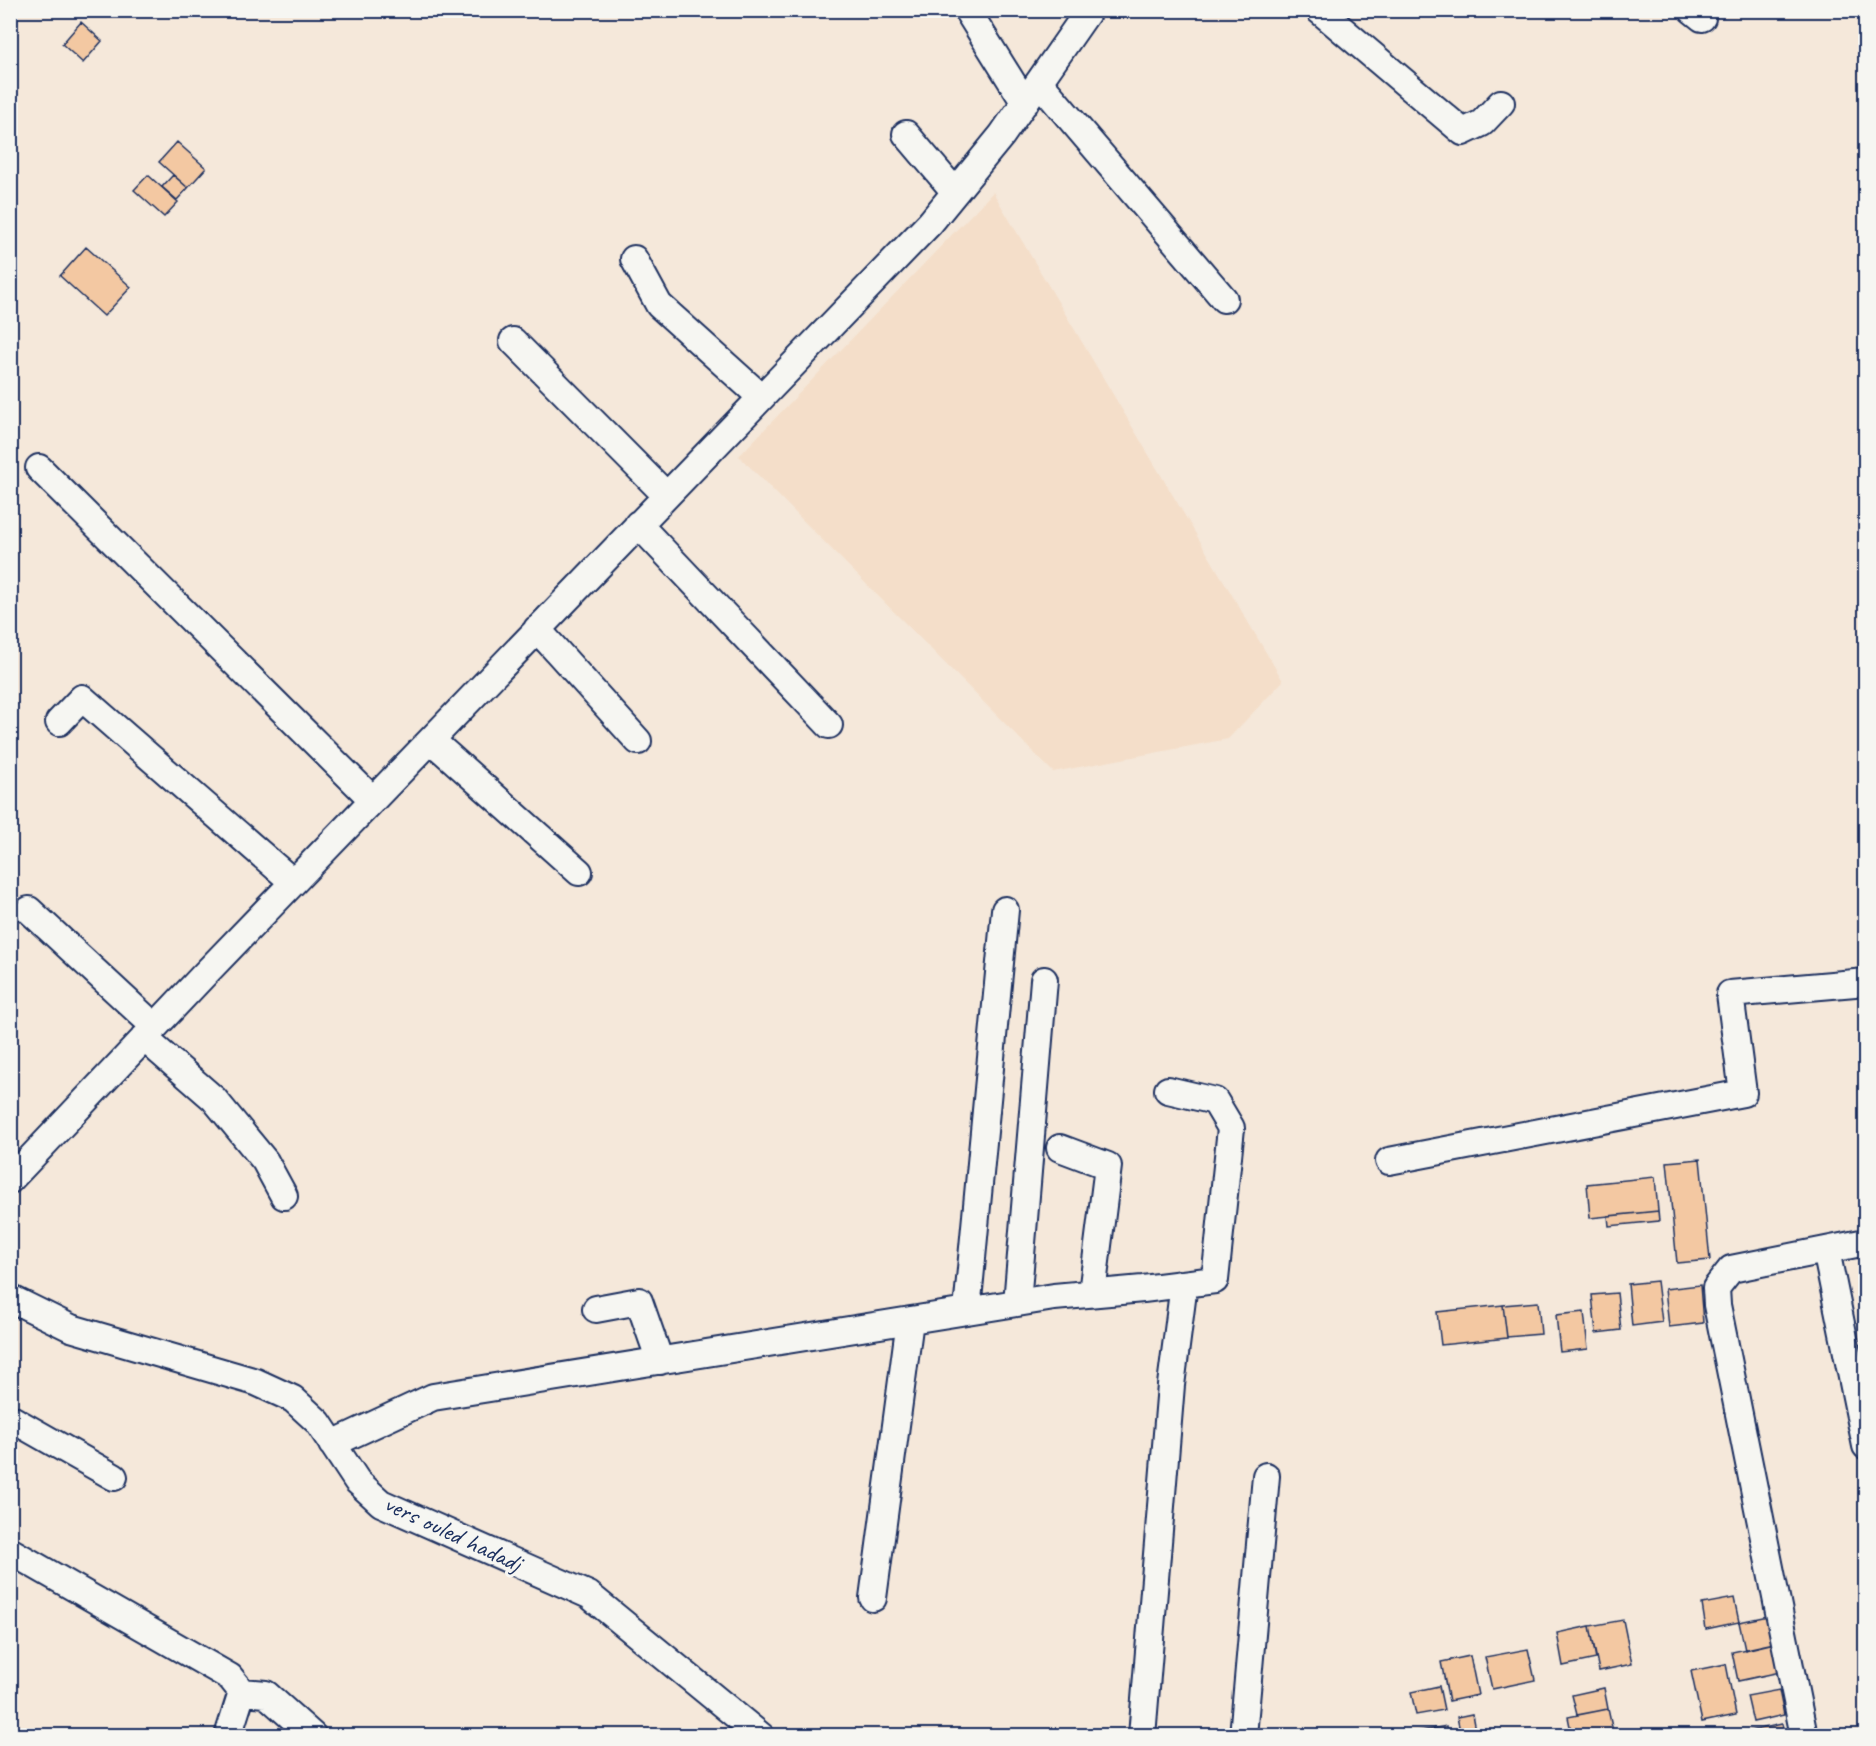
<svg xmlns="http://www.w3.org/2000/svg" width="1876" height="1746" font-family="Caveat,sans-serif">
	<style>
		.built { fill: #f4dec9 }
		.building { fill: #f3c8a2; stroke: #1b2f5e; stroke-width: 1.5 }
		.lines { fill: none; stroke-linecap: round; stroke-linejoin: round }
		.minor-casing { stroke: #1b2f5e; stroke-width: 30 }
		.minor { stroke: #f6f6f2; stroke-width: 26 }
		.labels { text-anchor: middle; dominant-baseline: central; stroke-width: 6; stroke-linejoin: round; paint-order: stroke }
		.street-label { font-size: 26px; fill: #1b2f5e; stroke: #f6f6f2 }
	</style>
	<rect width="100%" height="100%" fill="#f5e8da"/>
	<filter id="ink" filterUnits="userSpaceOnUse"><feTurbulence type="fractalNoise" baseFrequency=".0167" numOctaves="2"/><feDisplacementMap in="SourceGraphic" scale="12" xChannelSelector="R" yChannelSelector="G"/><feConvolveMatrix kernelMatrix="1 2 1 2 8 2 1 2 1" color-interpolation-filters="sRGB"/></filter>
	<g filter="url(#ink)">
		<path class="built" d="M993,192L1283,681L1228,739L1053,772L739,456Z"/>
		<path class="building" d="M81,22L102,41L83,63L62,44Z
			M177,142L206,168L188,188L159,162Z
			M148,175L178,202L164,217L134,190Z
			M173,175L188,188L177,200L162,187Z
			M86,247L131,287L104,316L60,276Z
			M1700,1159L1710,1260L1677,1263L1667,1162Z
			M1655,1177L1658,1211L1590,1218L1587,1184Z
			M1658,1211L1659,1221L1609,1226L1608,1216Z
			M1657,1281L1662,1322L1632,1326L1628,1284Z
			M1700,1285L1703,1323L1669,1327L1665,1289Z
			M1617,1293L1621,1330L1596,1333L1592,1295Z
			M1538,1302L1541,1334L1507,1337L1503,1305Z
			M1503,1305L1507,1338L1441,1345L1437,1312Z
			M1584,1312L1588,1349L1560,1352L1556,1315Z
			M1734,1598L1739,1622L1706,1629L1702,1604Z
			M1773,1615L1779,1642L1745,1650L1739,1622Z
			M1623,1620L1632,1664L1599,1671L1590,1626Z
			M1590,1626L1596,1659L1563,1666L1557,1633Z
			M1779,1642L1785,1671L1738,1681L1732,1652Z
			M1528,1649L1535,1680L1492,1689L1485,1657Z
			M1470,1656L1478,1695L1449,1701L1441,1662Z
			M1726,1664L1736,1715L1702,1722L1691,1671Z
			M1439,1686L1444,1710L1416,1715L1411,1692Z
			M1604,1688L1608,1709L1577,1715L1572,1695Z
			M1779,1690L1784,1715L1753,1722L1747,1696Z
			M1608,1709L1614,1736H1572L1568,1717Z
			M1472,1714L1476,1736H1461L1457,1717Z
			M1782,1724L1785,1736H1746V1732Z
			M1447,1726L1449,1736H1417L1416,1732Z"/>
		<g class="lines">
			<defs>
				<path id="minor" d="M967,10L1025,103
					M1319,10L1463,132L1482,123L1501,103
					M1692,10L1702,18
					M1039,82L1224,299
					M906,134L955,192
					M634,259L659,305L761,397
					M513,341L666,495
					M39,468L373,800
					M638,524L829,725
					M537,629L638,741
					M59,722L82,698L293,882
					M431,740L579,872
					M29,910L155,1027
					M144,1038L214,1099L265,1161L284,1196
					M1060,1148L1108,1166L1092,1293
					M1389,1161L1743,1093L1730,994L1866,982
					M10,1180L203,976L930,223L1002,135L1089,10
					M1826,1250L1866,1446
					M10,1298L71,1328L256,1382L293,1399L318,1422L357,1481L381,1503L589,1595L761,1736
					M1017,1303L1044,980
					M596,1309L639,1301L660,1361
					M967,1311L1005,910
					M10,1418L114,1477
					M332,1444L433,1397L1054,1297L1143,1289L1215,1280L1231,1128L1215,1101L1168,1090
					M10,1551L230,1677L242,1692L228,1736
					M873,1598L910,1320
					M242,1692L266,1694L313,1736
					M1142,1736L1171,1385L1184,1284
					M1243,1736L1266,1476
					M1804,1736L1717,1305L1716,1288L1731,1269L1866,1242"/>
			</defs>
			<use href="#minor" class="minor-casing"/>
			<use href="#minor" class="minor"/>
		</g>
	</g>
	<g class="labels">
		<g class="street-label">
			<text transform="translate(453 1533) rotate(25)">vers ouled hadadj</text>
		</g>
	</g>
	<rect width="1876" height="1746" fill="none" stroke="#f6f6f2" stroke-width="36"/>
	<rect x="18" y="18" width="1840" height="1710" fill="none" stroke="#1b2f5e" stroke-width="2" filter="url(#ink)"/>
</svg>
